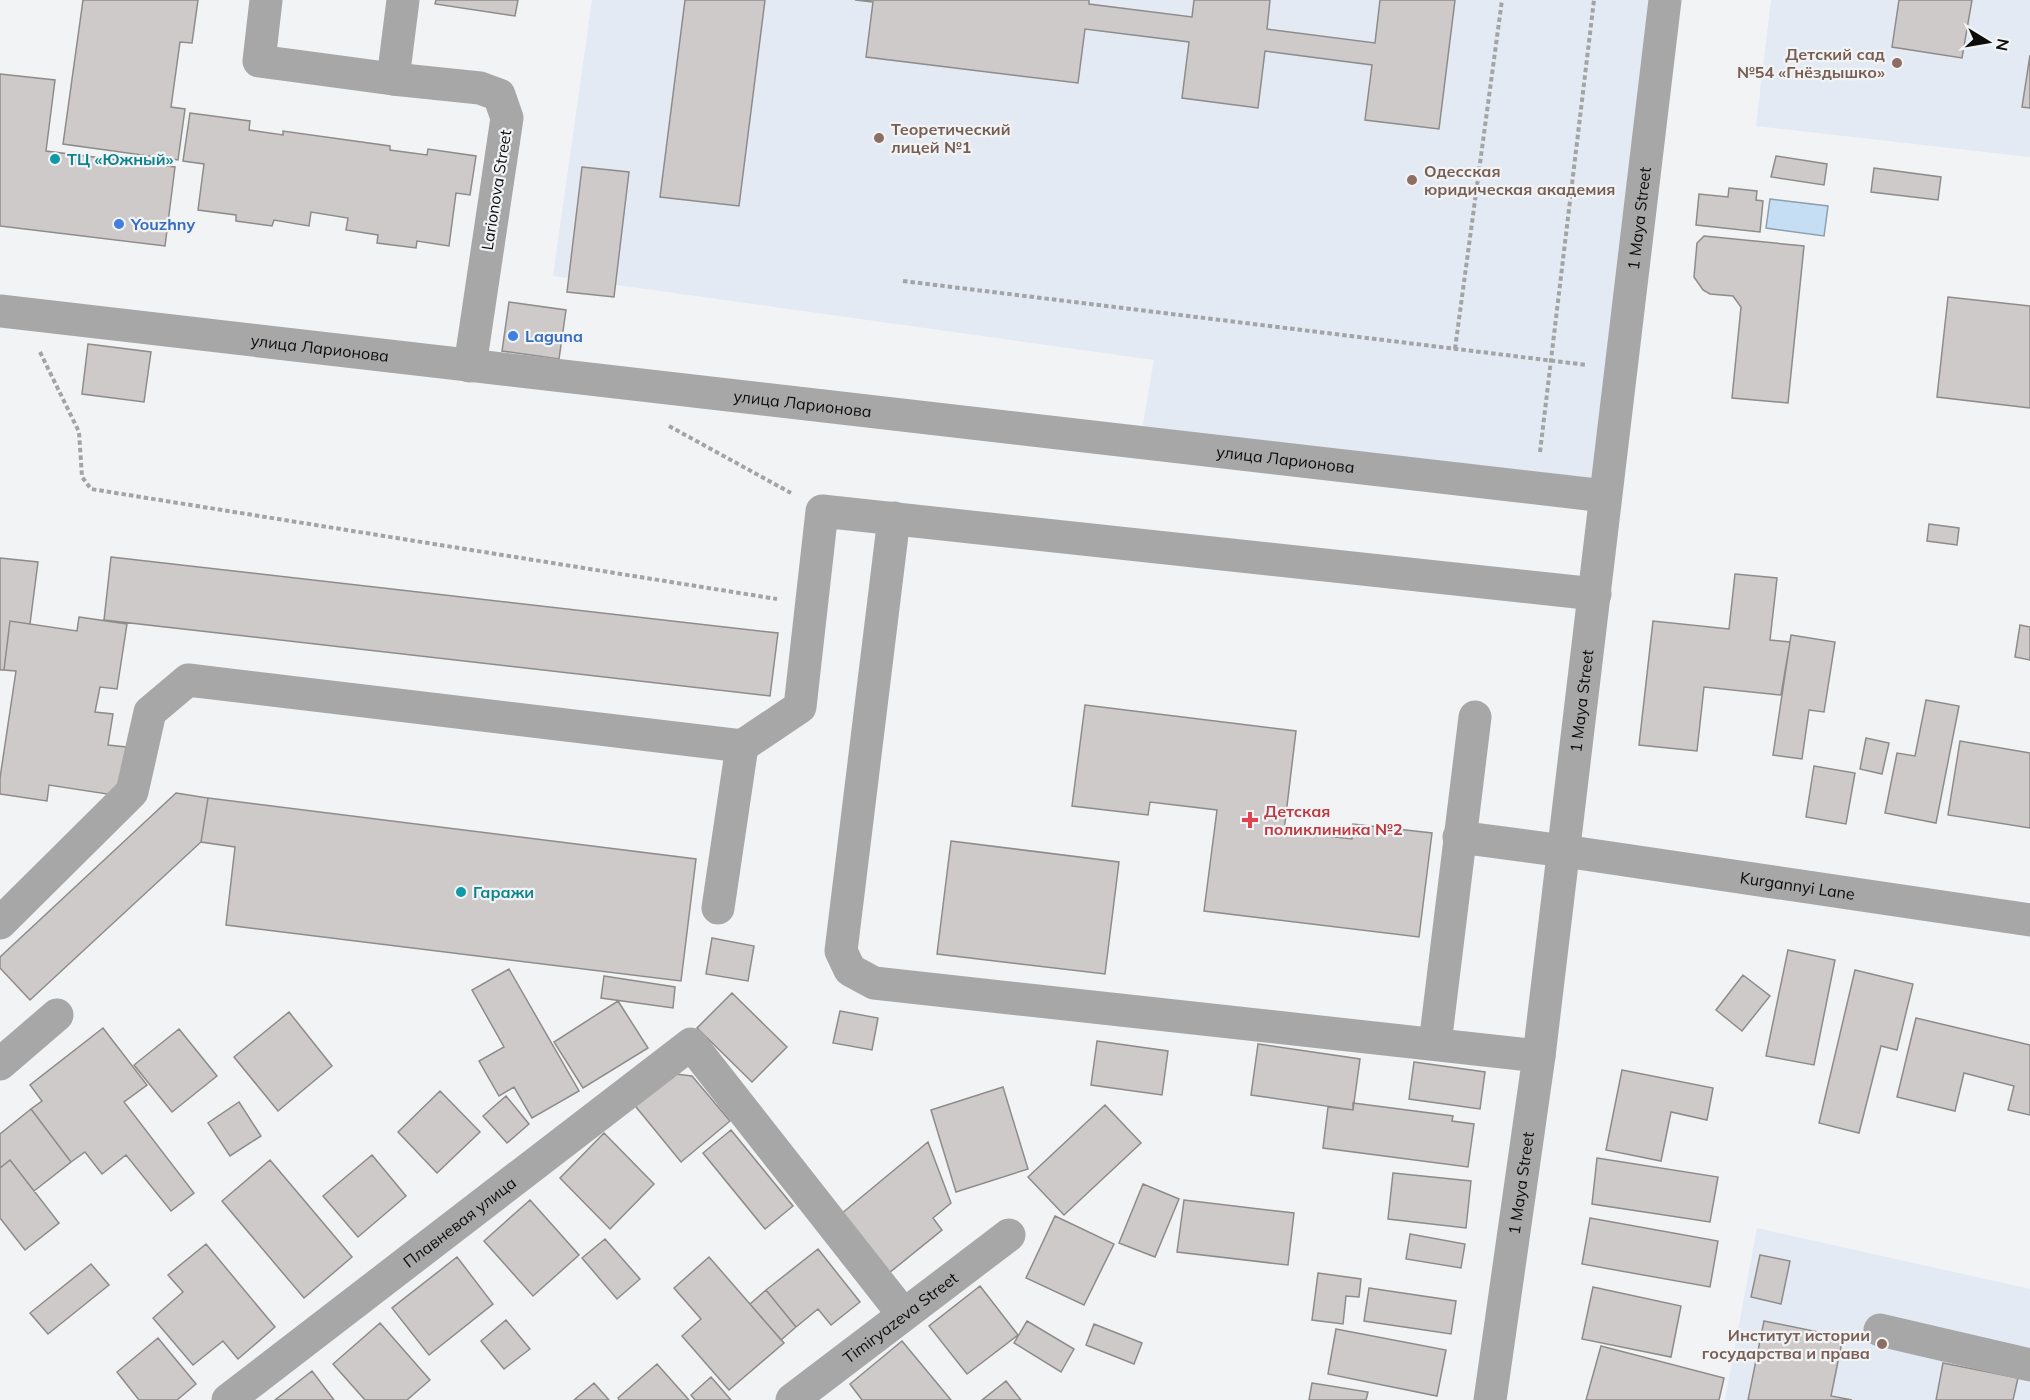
<svg xmlns="http://www.w3.org/2000/svg" width="2030" height="1400" font-family="Mulish,sans-serif">
	<style>
		.built { fill: #e3eaf3 }
		.water { fill: #c5def3; stroke: #8e9fae; stroke-width: 1.5 }
		.building { fill: #cdcac9; stroke: #8e8c8a; stroke-width: 1.5 }
		.lines { fill: none; stroke-linecap: round; stroke-linejoin: round }
		.path { stroke: #a3a4a6; stroke-width: 4; stroke-dasharray: 4.5 3; stroke-linecap: butt }
		.minor { stroke: #a8a7a7; stroke-width: 33 }
		.education-dot { fill: #8d6e63; stroke: #f1f3f5; stroke-width: 2 }
		.culture-dot { fill: #0f9aa8; stroke: #f1f3f5; stroke-width: 2 }
		.shop-dot { fill: #3f7fe0; stroke: #f1f3f5; stroke-width: 2 }
		.health-dot { fill: #e0444e; stroke: #f1f3f5; stroke-width: 2 }
		.labels { text-anchor: middle; dominant-baseline: central; stroke-width: 4.5; stroke-linejoin: round; paint-order: stroke }
		.education-label { font-size: 16px; font-weight: bold; fill: #785e54; stroke: #f1f3f5; text-anchor: end }
		.culture-label { font-size: 16px; font-weight: bold; fill: #0d838f; stroke: #f1f3f5; text-anchor: start }
		.street-label { font-size: 16px; fill: #0c0c0d; stroke: #f1f3f5 }
		.shop-label { font-size: 16px; font-weight: bold; fill: #366cbe; stroke: #f1f3f5; text-anchor: start }
		.health-label { font-size: 16px; font-weight: bold; fill: #be3a42; stroke: #f1f3f5; text-anchor: start }
	</style>
	<rect width="100%" height="100%" fill="#f1f3f5"/>
	<path class="built" d="M592,0H1665L1605,496L1140,442L1154,360L553,276Z
		M1771,0H2030V157L1756,126Z
		M1757,1228L2030,1289V1400H1725Z"/>
	<path class="water" d="M1770,199L1828,206L1824,236L1766,228Z"/>
	<path class="building" d="M83,0H198L192,43L180,42L171,107L185,109L178,160L63,144Z
		M436,0H518L515,16L435,4Z
		M685,0H765L739,206L660,197Z
		M855,0H1089V4L1192,17L1194,0H1270L1267,29L1375,43L1380,0H1455L1439,129L1365,120L1372,65L1265,51L1258,108L1182,98L1189,42L1085,29L1078,83L866,57L873,2Z
		M1899,0H1972L1962,58L1892,47Z
		M2030,55V108L2022,107Z
		M0,74L55,80L46,151L175,167L165,246L0,226Z
		M190,113L250,121L249,130L283,135V131L390,146V150L427,155L428,149L476,156L470,195L456,193L449,246L417,241L416,248L377,243L378,235L346,230L348,218L311,212L309,226L274,220L272,226L236,221V215L198,210L204,164L183,161Z
		M1776,156L1827,164L1824,185L1771,177Z
		M582,167L629,172L614,297L567,292Z
		M1874,168L1941,177L1938,200L1871,192Z
		M1729,188L1757,191L1756,200L1763,201L1760,232L1696,225L1699,194L1728,197Z
		M1704,236L1804,246L1788,403L1732,398L1741,307L1733,296L1710,294L1703,290L1694,277L1697,243Z
		M1948,297L2030,306V408L1937,397Z
		M509,302L566,310L559,359L502,351Z
		M88,344L151,352L144,402L82,394Z
		M1929,524L1959,528L1957,545L1927,541Z
		M111,557L778,633L770,696L104,620Z
		M0,558L38,562L30,624L10,621L4,670H0Z
		M1735,574L1777,578L1770,640L1790,642L1781,695L1704,687L1697,751L1639,745L1653,621L1729,629Z
		M79,617L127,624L117,689L100,687L95,712L113,714L108,745L126,747L120,796L49,785L47,801L0,794V778L16,671L4,670L10,621L77,631Z
		M2020,625L2030,627V660L2015,657Z
		M1791,635L1835,642L1824,712L1809,710L1802,759L1773,755Z
		M1926,700L1959,706L1936,823L1885,813L1897,753L1915,756Z
		M1085,705L1296,731L1284,831L1352,839L1353,824L1432,833L1419,937L1204,911L1217,810L1150,802L1148,815L1072,806Z
		M1866,738L1889,743L1882,774L1860,769Z
		M1960,741L2030,753V828L1948,815Z
		M1814,766L1855,773L1846,824L1806,817Z
		M176,793L208,798L201,842L30,1000L0,968V957Z
		M208,798L696,859L681,981L226,925L235,847L201,842Z
		M951,841L1119,862L1105,974L937,954Z
		M712,938L754,946L748,981L706,974Z
		M1788,950L1835,960L1814,1065L1766,1056Z
		M509,969L579,1091L532,1118L514,1087L499,1096L479,1061L504,1047L472,990Z
		M1855,970L1913,984L1897,1050L1881,1046L1859,1133L1819,1123Z
		M1743,975L1770,996L1742,1031L1716,1010Z
		M604,976L675,987L673,1008L601,998Z
		M732,993L787,1047L752,1082L697,1028Z
		M618,1001L648,1048L583,1088L554,1042Z
		M840,1011L878,1018L872,1050L833,1043Z
		M289,1012L332,1066L278,1111L234,1057Z
		M1916,1018L2030,1045V1115L2008,1110L2014,1086L1964,1073L1955,1111L1897,1097Z
		M103,1028L147,1085L124,1102L194,1193L171,1211L126,1155L102,1174L85,1152L71,1162L31,1109L42,1101L30,1085Z
		M179,1029L217,1076L172,1112L134,1065Z
		M1097,1041L1168,1051L1162,1095L1091,1085Z
		M1258,1044L1360,1059L1353,1110L1251,1095Z
		M1414,1062L1485,1072L1480,1109L1409,1099Z
		M1622,1070L1713,1088L1707,1120L1671,1112L1661,1161L1606,1150Z
		M667,1073L692,1076L730,1121L681,1162L632,1102Z
		M1003,1087L1028,1169L956,1192L931,1110Z
		M440,1091L480,1132L437,1173L398,1132Z
		M506,1096L529,1124L507,1143L483,1116Z
		M239,1102L261,1136L230,1156L208,1123Z
		M1353,1103L1453,1116L1452,1121L1474,1124L1468,1167L1323,1148L1328,1107L1353,1110Z
		M1105,1105L1141,1143L1064,1215L1028,1177Z
		M31,1109L71,1162L34,1191L10,1160L0,1168V1134Z
		M731,1130L793,1206L765,1229L703,1153Z
		M604,1133L654,1184L610,1229L560,1178Z
		M928,1142L951,1203L933,1218L942,1230L889,1273L841,1214Z
		M372,1155L406,1196L358,1237L323,1196Z
		M1597,1158L1718,1177L1710,1222L1592,1204Z
		M10,1160L59,1223L25,1250L0,1218V1168Z
		M270,1160L352,1257L304,1298L222,1201Z
		M1393,1173L1471,1181L1466,1228L1388,1219Z
		M1143,1184L1179,1199L1155,1257L1119,1243Z
		M530,1200L579,1255L533,1296L484,1241Z
		M1184,1200L1294,1213L1288,1265L1177,1252Z
		M1055,1216L1114,1244L1084,1305L1026,1278Z
		M1590,1218L1718,1241L1710,1287L1582,1264Z
		M1410,1234L1465,1244L1461,1268L1406,1259Z
		M605,1239L640,1279L617,1299L582,1258Z
		M206,1244L275,1327L238,1359L223,1341L193,1365L153,1318L183,1292L168,1275Z
		M818,1249L860,1302L831,1325L818,1309L796,1327L766,1290Z
		M1760,1255L1790,1261L1781,1304L1751,1297Z
		M457,1257L493,1304L429,1355L392,1308Z
		M709,1257L784,1343L729,1390L682,1336L701,1319L674,1288Z
		M91,1264L109,1285L48,1334L30,1313Z
		M1318,1273L1361,1279L1359,1297L1346,1296L1343,1324L1312,1320Z
		M980,1286L1018,1335L967,1374L929,1326Z
		M1593,1287L1681,1306L1671,1357L1582,1339Z
		M1369,1288L1456,1301L1451,1334L1364,1321Z
		M766,1290L796,1327L781,1340L750,1304Z
		M506,1320L530,1349L504,1369L481,1341Z
		M1027,1321L1074,1349L1061,1372L1014,1343Z
		M1764,1321L1843,1337L1831,1396L1852,1400H1748Z
		M380,1323L430,1380L407,1400H365L333,1364Z
		M1094,1324L1142,1343L1134,1364L1086,1345Z
		M1336,1329L1446,1350L1437,1396L1328,1374Z
		M158,1338L196,1384L177,1400H139L117,1372Z
		M902,1341L951,1400H862L850,1384Z
		M1601,1346L1724,1378L1719,1400H1586Z
		M1943,1363L2018,1378L2013,1400H1936Z
		M657,1364L689,1400H619L618,1398Z
		M312,1371L334,1400H275Z
		M711,1377L731,1400H695L691,1395Z
		M1006,1381L1021,1400H982Z
		M594,1383L609,1400H574Z
		M1312,1383L1368,1392L1366,1400H1309Z"/>
	<g class="lines">
		<path class="path" d="M903,281L1587,365
			M1455,349L1502,0
			M40,352L79,432L82,477L91,489L777,599
			M669,426L791,493
			M1540,452L1594,0"/>
		<g class="minor">
			<path d="M266,0L259,61L393,79"/>
			<path d="M403,0L393,79L480,88L499,95L507,118L470,366"/>
			<path id="s1" d="M0,311L1605,496"/>
			<path d="M894,518L841,951L850,970L874,983L1539,1056"/>
			<path id="s2" d="M1459,837L1564,851L2030,920"/>
			<path d="M718,908L742,746"/>
			<path d="M0,923L132,792L150,712L188,680L742,746L800,707L822,511L1595,594"/>
			<path d="M1435,1044L1475,717"/>
			<path d="M0,1064L57,1015"/>
			<path d="M1880,1330L2030,1365"/>
			<path id="s3" d="M228,1400L691,1044L903,1314"/>
			<path id="s4" d="M792,1400L1009,1235"/>
			<path id="s5" d="M1490,1400L1539,1056L1665,0"/>
		</g>
	</g>
	<g class="education-dot">
		<circle cx="1897" cy="63" r="6"/>
		<circle cx="879" cy="138" r="6"/>
		<circle cx="1412" cy="180" r="6"/>
		<circle cx="1882" cy="1344" r="6"/>
	</g>
	<g class="culture-dot">
		<circle cx="55" cy="159" r="6"/>
		<circle cx="461" cy="892" r="6"/>
	</g>
	<g class="shop-dot">
		<circle cx="119" cy="224" r="6"/>
		<circle cx="513" cy="336" r="6"/>
	</g>
	<path class="health-dot" d="M1247 811h6v6h6v6h-6v6h-6v-6h-6v-6h6z"/>
	<g class="labels">
		<g class="education-label">
			<text x="1885" y="54">Детский сад<tspan x="1885" dy="18">№54 «Гнёздышко»</tspan></text>
			<text x="891" y="129" text-anchor="start">Теоретический<tspan x="891" dy="18">лицей №1</tspan></text>
			<text x="1424" y="171" text-anchor="start">Одесская<tspan x="1424" dy="18">юридическая академия</tspan></text>
			<text x="1870" y="1335">Институт истории<tspan x="1870" dy="18">государства и права</tspan></text>
		</g>
		<g class="culture-label">
			<text x="67" y="159">ТЦ «Южный»</text>
			<text x="473" y="892">Гаражи</text>
		</g>
		<g class="street-label">
			<text transform="translate(496 190) rotate(-81)">Larionova Street</text>
			<text stroke="none"><textPath href="#s5" startOffset="1191">1 Maya Street</textPath></text>
			<text stroke="none"><textPath href="#s1" startOffset="322">улица Ларионова</textPath></text>
			<text stroke="none"><textPath href="#s1" startOffset="808">улица Ларионова</textPath></text>
			<text stroke="none"><textPath href="#s1" startOffset="1294">улица Ларионова</textPath></text>
			<text stroke="none"><textPath href="#s5" startOffset="705">1 Maya Street</textPath></text>
			<text stroke="none"><textPath href="#s2" startOffset="342">Kurgannyi Lane</textPath></text>
			<text stroke="none"><textPath href="#s5" startOffset="219">1 Maya Street</textPath></text>
			<text stroke="none"><textPath href="#s3" startOffset="292">Плавневая улица</textPath></text>
			<text stroke="none"><textPath href="#s4" startOffset="136">Timiryazeva Street</textPath></text>
		</g>
		<g class="shop-label">
			<text x="131" y="224">Youzhny</text>
			<text x="525" y="336">Laguna</text>
		</g>
		<g class="health-label">
			<text x="1264" y="811">Детская<tspan x="1264" dy="18">поликлиника №2</tspan></text>
		</g>
	</g>
	<g transform="translate(1988 42) rotate(101)" stroke="#f1f3f5" stroke-width="4.5" paint-order="stroke">
	<path d="M0-4.5L10 22L0 15L-10 22Z" fill="#0c0c0d"/>
	<text y="-9" font-size="16" font-weight="bold" text-anchor="middle" fill="#0c0c0d">N</text>
	</g>
</svg>
